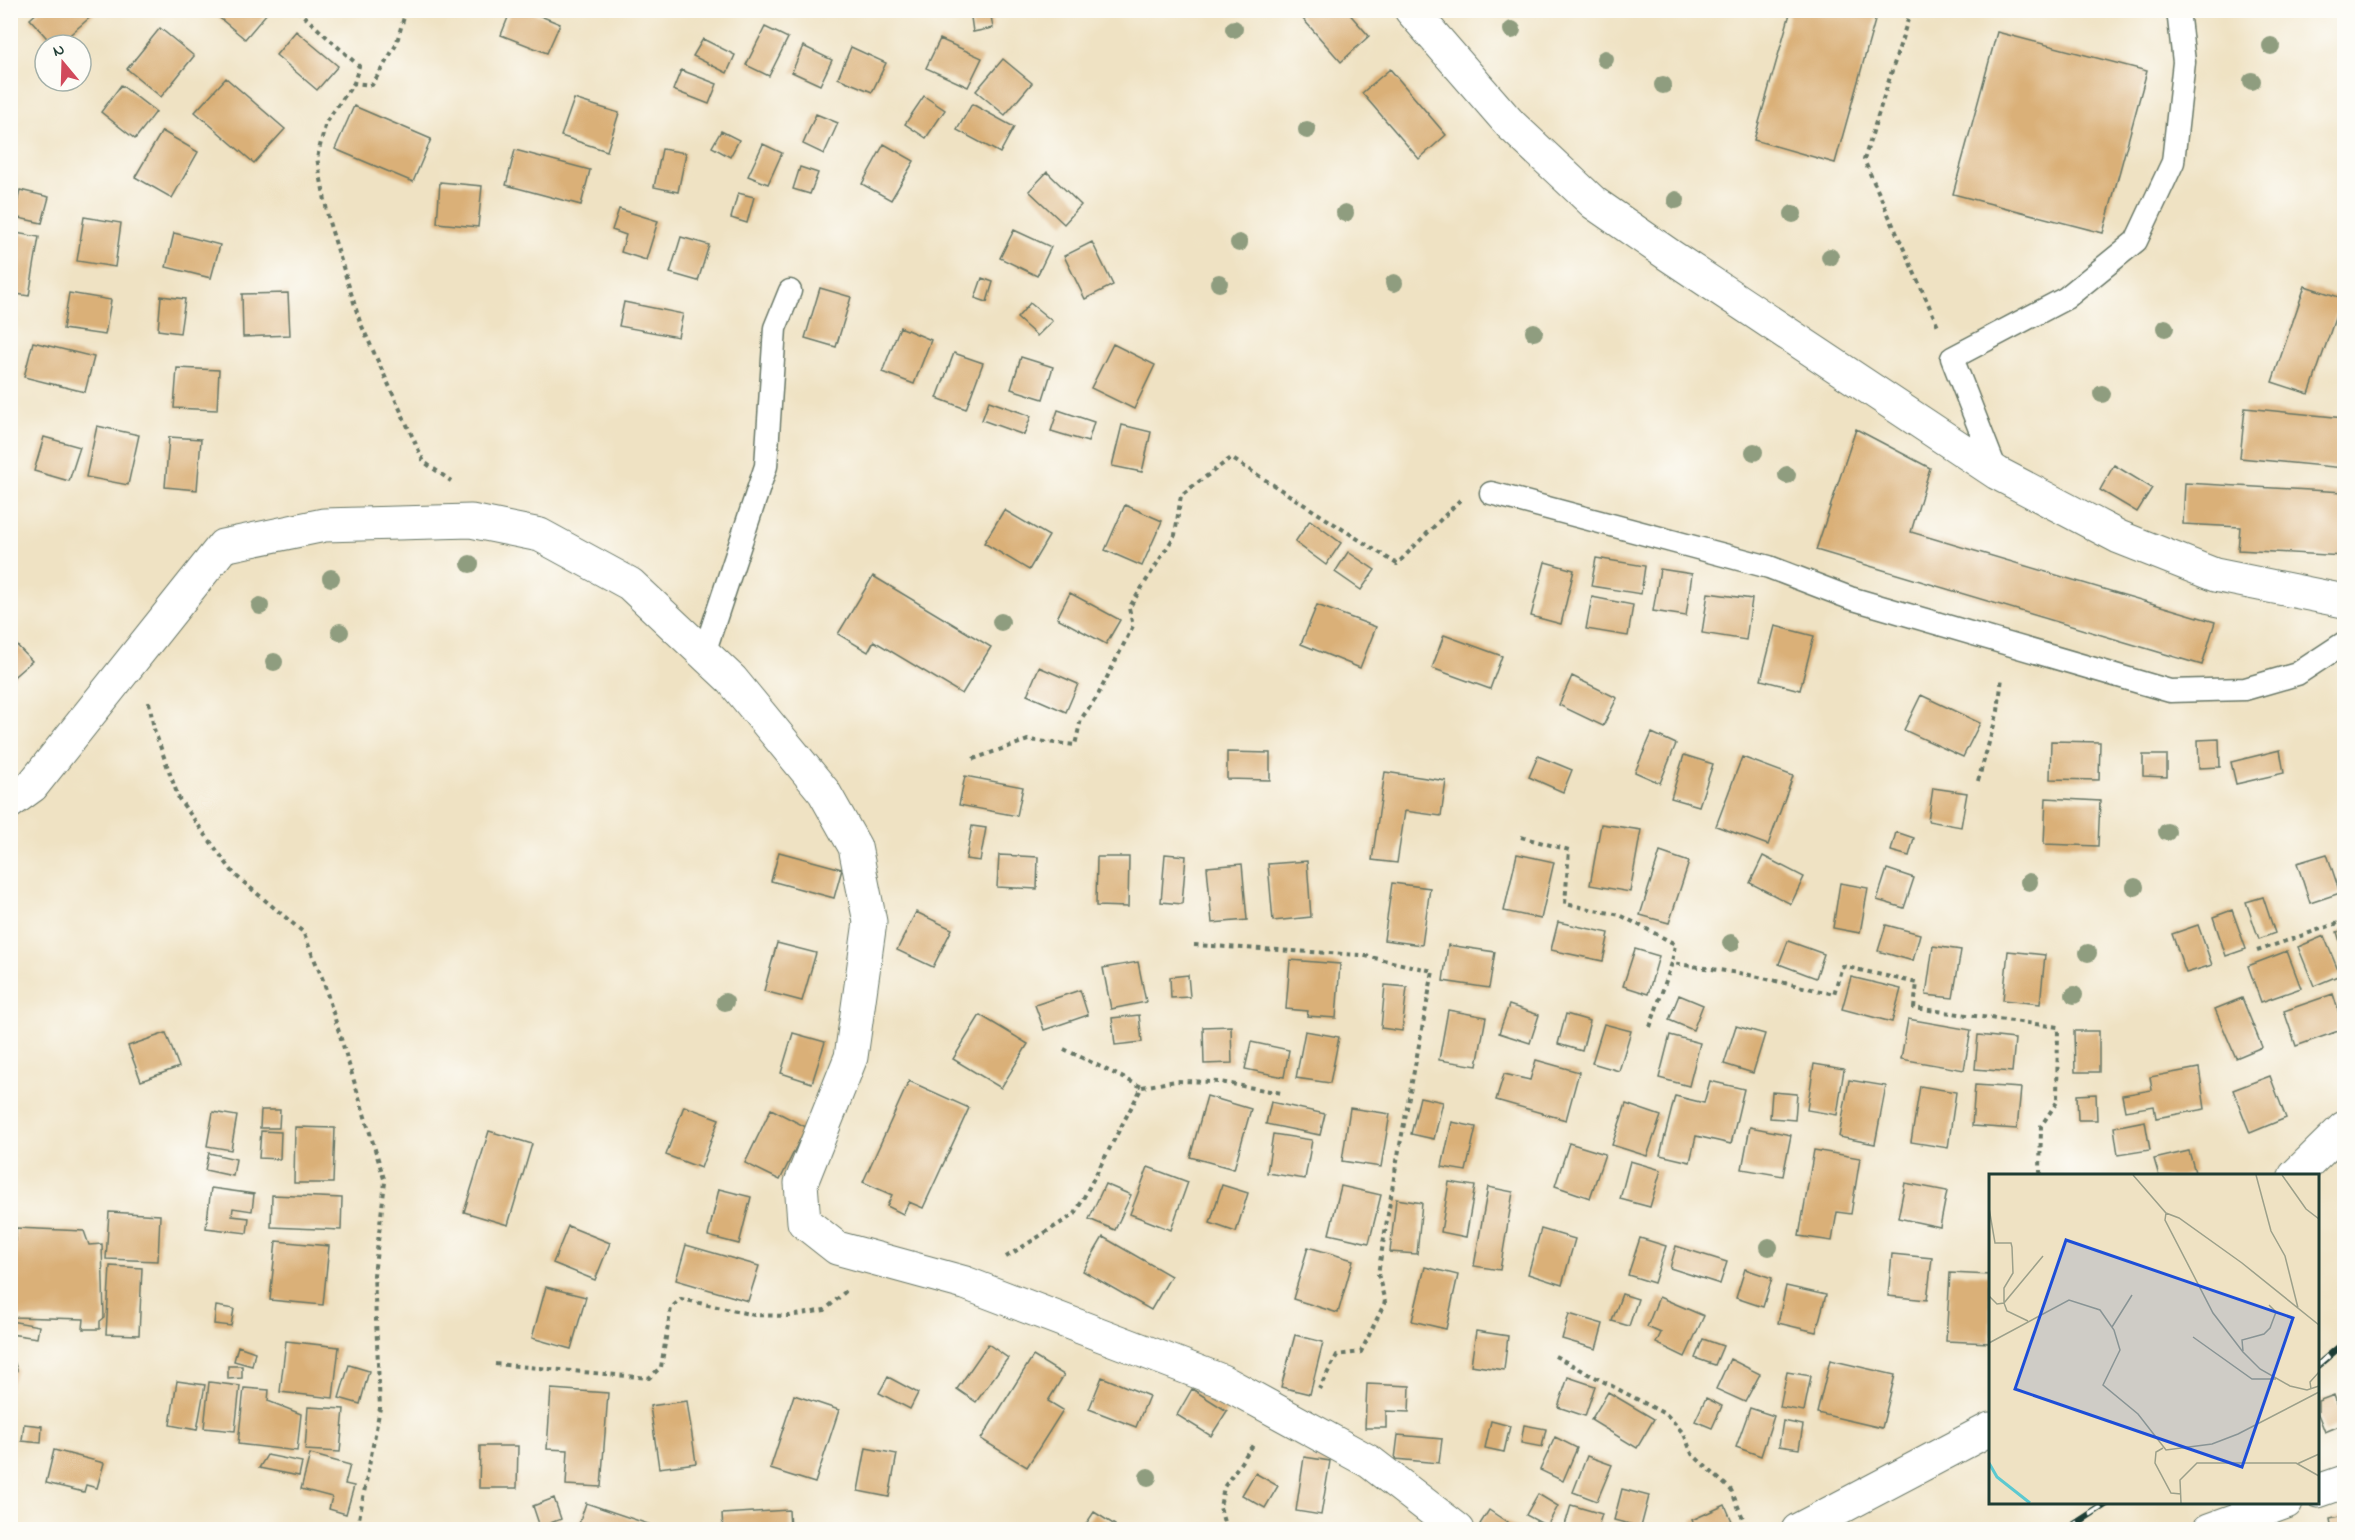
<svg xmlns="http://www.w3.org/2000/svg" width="2355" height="1540" font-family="'Indie Flower',sans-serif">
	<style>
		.building { fill: #dab078 }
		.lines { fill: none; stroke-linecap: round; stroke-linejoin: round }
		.lane-casing { stroke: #687766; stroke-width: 25 }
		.street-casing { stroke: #687766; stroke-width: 35 }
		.path { stroke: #687766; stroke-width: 4; stroke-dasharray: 4.5 4.5; stroke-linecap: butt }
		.lane { stroke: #fff; stroke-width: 22 }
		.street { stroke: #fff; stroke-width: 33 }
		.rail-casing { stroke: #1f3d34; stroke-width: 7 }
		.rail { stroke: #fdfcf7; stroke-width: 4.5; stroke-dasharray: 14; stroke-linecap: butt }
		.tree { fill: #8f9d7f }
		.inset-river { fill: none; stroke: #5cc9d0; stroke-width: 3 }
		.inset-road { fill: none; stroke: #9ca08a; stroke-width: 1.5 }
		.view { fill: #1d4ed8; fill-opacity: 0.15; stroke: #1d4ed8; stroke-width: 3 }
		.inset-edge { fill: none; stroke: #1f3d34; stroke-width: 3 }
	</style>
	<rect width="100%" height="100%" fill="#fdfcf7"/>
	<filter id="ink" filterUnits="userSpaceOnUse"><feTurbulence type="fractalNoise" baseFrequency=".0167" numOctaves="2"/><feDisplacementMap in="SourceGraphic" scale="12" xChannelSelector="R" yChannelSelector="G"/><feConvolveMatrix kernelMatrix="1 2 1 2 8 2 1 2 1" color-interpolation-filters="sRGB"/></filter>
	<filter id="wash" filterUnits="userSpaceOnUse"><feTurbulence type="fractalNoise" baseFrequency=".008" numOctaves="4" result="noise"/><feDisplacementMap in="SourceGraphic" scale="24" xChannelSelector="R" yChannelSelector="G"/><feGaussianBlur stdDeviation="1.35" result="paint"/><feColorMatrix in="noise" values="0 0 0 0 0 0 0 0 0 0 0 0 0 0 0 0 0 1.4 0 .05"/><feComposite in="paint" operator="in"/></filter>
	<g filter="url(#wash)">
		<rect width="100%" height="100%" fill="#efe2c3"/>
		<g id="blocks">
			<path class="building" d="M40,10H91L94,14L58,45H53L30,19Z
				M210,10H267L268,12L245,39Z
				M511,10H526L560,24L547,53L501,35Z
				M970,10H990L993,28L973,32Z
				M1295,10H1346L1369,36L1341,62Z
				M1791,10H1878L1835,163L1754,140Z
				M765,27L788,38L769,76L746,65Z
				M160,28L194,56L161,97L127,69Z
				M296,31L338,66L317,90L276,55Z
				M1997,32L2147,71L2103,233L1953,194Z
				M703,39L735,55L727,73L693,56Z
				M940,39L982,58L968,87L926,68Z
				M803,46L832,60L820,85L792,72Z
				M851,47L886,63L872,92L838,78Z
				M1003,59L1032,83L1005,115L976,91Z
				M1390,69L1446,135L1419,159L1362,93Z
				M681,70L717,84L709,104L673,90Z
				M226,78L285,129L254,163L195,112Z
				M121,85L156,112L135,139L101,112Z
				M924,96L945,110L926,138L905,124Z
				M574,99L619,113L607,151L561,136Z
				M972,104L1014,127L1000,153L957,130Z
				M354,106L431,139L413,182L335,149Z
				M816,114L838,123L824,154L803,144Z
				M162,131L198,152L172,198L135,177Z
				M721,131L739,140L730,157L712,147Z
				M763,144L782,153L768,184L748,176Z
				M884,144L914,161L891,200L862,184Z
				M662,149L686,153L678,192L654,187Z
				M515,150L590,170L581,205L506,185Z
				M800,167L818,173L810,194L793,189Z
				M1047,172L1081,205L1064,224L1029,191Z
				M440,182L482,186L478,227L437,223Z
				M20,190L49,197L42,223L14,217Z
				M738,193L754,197L747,223L731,218Z
				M619,209L658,221L646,260L621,252L626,235L612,230Z
				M84,217L121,223L115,267L77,261Z
				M1014,230L1051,247L1037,276L1000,258Z
				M10,232L39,237L29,296L10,293Z
				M174,233L220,245L211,278L166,267Z
				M681,237L709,245L698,281L670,273Z
				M1092,242L1113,285L1085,299L1064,256Z
				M982,278L993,282L987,302L975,298Z
				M2305,286L2342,298L2309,394L2272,382Z
				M820,288L851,297L836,347L805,338Z
				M69,293L111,300L105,335L63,329Z
				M288,293L290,335L243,337L242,294Z
				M161,296L185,299L180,333L158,330Z
				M624,302L683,314L678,337L619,326Z
				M1030,303L1052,321L1037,336L1017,318Z
				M900,327L931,340L914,384L882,372Z
				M33,342L94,357L85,392L24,377Z
				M1113,344L1155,365L1134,409L1091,388Z
				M954,353L983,363L966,409L937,398Z
				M1021,357L1053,367L1043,399L1011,389Z
				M177,368L219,370L217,410L174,408Z
				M989,401L1031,416L1024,435L982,420Z
				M2245,408L2344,418V468L2240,458Z
				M1058,410L1094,422L1088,442L1051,431Z
				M1122,425L1151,432L1142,472L1112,466Z
				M97,426L139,435L128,485L86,477Z
				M1856,429L1930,468L1911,532L2215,622L2202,665L1816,550Z
				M44,437L80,447L69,481L34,471Z
				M169,437L201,439L197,490L165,487Z
				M2114,465L2152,488L2137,512L2100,490Z
				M2185,483L2344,492V556L2238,550L2240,527L2183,524Z
				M1125,505L1162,521L1142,566L1105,550Z
				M1004,510L1049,536L1029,570L984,543Z
				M1310,520L1341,543L1326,565L1295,542Z
				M1348,552L1375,570L1361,590L1335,572Z
				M1596,558L1645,566L1641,594L1591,586Z
				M1545,562L1574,570L1561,624L1531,616Z
				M1660,569L1692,574L1686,616L1653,611Z
				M873,576L991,647L962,694L874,641L868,652L838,634Z
				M1070,593L1120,620L1106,644L1057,618Z
				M1708,593L1752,599L1746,640L1702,633Z
				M1592,597L1633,605L1628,636L1586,629Z
				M1317,605L1376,627L1360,668L1301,644Z
				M1775,626L1814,636L1800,690L1761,680Z
				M1444,635L1502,656L1490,689L1432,668Z
				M10,638L32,661L10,680Z
				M1039,667L1078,684L1066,712L1027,695Z
				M1572,676L1617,698L1603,726L1559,705Z
				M1921,695L1980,723L1963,757L1904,730Z
				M1652,733L1676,744L1660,783L1635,772Z
				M2219,739L2220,767L2199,768L2198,740Z
				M2051,741L2100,742L2099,780L2050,779Z
				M2280,750L2284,773L2236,784L2231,762Z
				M1227,752L1270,753V780L1227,779Z
				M1684,755L1713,764L1699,806L1671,798Z
				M2143,755H2167V777L2143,776Z
				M1538,756L1572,770L1563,792L1529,777Z
				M1742,757L1793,776L1768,845L1716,826Z
				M1385,772L1446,781L1441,816L1405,811L1397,863L1372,860Z
				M965,776L1023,787L1017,816L959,805Z
				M1933,788L1967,793L1961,827L1928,821Z
				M2046,798L2100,801L2098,846L2044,844Z
				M1601,824L1641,830L1630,892L1590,885Z
				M972,826L986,828L980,861L966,859Z
				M1896,832L1914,838L1909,856L1891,851Z
				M779,852L842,869L834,898L771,881Z
				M1660,852L1689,862L1669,923L1640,915Z
				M1165,854L1186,856L1182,904L1161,902Z
				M1517,854L1554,862L1541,919L1504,911Z
				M2327,854L2340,893L2310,903L2297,863Z
				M999,855L1038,857L1037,889L997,887Z
				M1763,856L1804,877L1791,904L1750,883Z
				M1097,857H1129L1128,907L1096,906Z
				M1307,861L1311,917L1273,921L1268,864Z
				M1242,864L1247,920L1212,923L1207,867Z
				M1887,869L1914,878L1904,908L1877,900Z
				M1392,883L1430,888L1422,945L1384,940Z
				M1840,883L1868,888L1860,933L1833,928Z
				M2263,897L2275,933L2259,939L2246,902Z
				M2232,910L2246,949L2226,956L2213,917Z
				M916,912L952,929L933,967L897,950Z
				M1558,922L1609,933L1603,961L1551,950Z
				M1886,925L1920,934L1913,961L1878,951Z
				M2198,925L2212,965L2186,973L2172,934Z
				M2344,930V954L2337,932Z
				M2324,936L2340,975L2314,986L2298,947Z
				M1788,941L1824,954L1816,978L1779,964Z
				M777,943L816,953L802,1001L764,991Z
				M1448,945L1495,952L1489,988L1443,981Z
				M1933,946L1961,950L1953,998L1926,995Z
				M1635,949L1659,956L1648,994L1623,986Z
				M2008,951L2045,955L2040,1004L2003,1000Z
				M2287,951L2301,988L2261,1002L2248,966Z
				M1290,960L1340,964L1336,1018L1307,1016L1308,1011L1286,1009Z
				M1138,962L1146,1002L1111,1009L1103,968Z
				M1188,975L1190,997L1171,998L1170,977Z
				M1851,977L1901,989L1892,1022L1842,1009Z
				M1385,985L1407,987L1402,1031L1381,1028Z
				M1080,990L1088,1015L1044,1030L1035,1005Z
				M2333,994L2344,1029L2296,1046L2284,1011Z
				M1679,995L1703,1005L1693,1030L1669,1020Z
				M2242,998L2262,1047L2236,1058L2215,1009Z
				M1509,1005L1539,1015L1530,1043L1499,1033Z
				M1448,1010L1486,1017L1477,1066L1439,1060Z
				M1566,1014L1590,1021L1582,1051L1558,1044Z
				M980,1015L1028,1044L1001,1088L953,1059Z
				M1139,1015L1142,1042L1115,1045L1112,1018Z
				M1908,1019L1971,1030L1964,1070L1901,1059Z
				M1604,1024L1631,1031L1619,1071L1592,1063Z
				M1231,1026L1232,1063L1204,1064L1203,1027Z
				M1736,1026L1765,1034L1753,1073L1724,1064Z
				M1305,1031L1339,1037L1330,1083L1296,1078Z
				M2074,1031H2099V1072H2075Z
				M166,1033L179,1067L141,1081L128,1046Z
				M793,1033L825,1042L812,1083L781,1073Z
				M1670,1035L1700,1043L1689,1086L1659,1078Z
				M1978,1035L2015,1039L2012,1072L1975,1069Z
				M1251,1042L1289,1050L1284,1077L1245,1069Z
				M1536,1060L1579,1072L1566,1120L1496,1100L1504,1074L1530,1080Z
				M1814,1064L1844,1069L1837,1115L1807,1110Z
				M2199,1068L2205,1109L2156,1118L2154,1106L2125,1111L2122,1095L2152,1090L2150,1077Z
				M2270,1076L2286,1118L2250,1133L2233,1090Z
				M1849,1080L1886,1086L1875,1144L1839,1137Z
				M909,1081L969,1108L923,1208L909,1202L903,1214L887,1206L892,1195L863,1182Z
				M1710,1081L1744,1089L1731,1144L1696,1136L1690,1162L1660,1155L1675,1096L1704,1103Z
				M1975,1085L2021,1088L2017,1129L1972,1126Z
				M1920,1086L1956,1092L1948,1148L1911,1142Z
				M1772,1092L1797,1094L1795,1120L1770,1118Z
				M2096,1094L2097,1120H2078L2077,1095Z
				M1207,1096L1251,1109L1234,1169L1190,1157Z
				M1420,1097L1443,1102L1434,1139L1411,1134Z
				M1271,1102L1325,1114L1320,1135L1266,1124Z
				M1626,1104L1661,1116L1647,1156L1612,1145Z
				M684,1106L719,1119L701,1168L666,1155Z
				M1350,1108L1390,1114L1381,1167L1342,1161Z
				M771,1109L806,1127L780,1180L745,1163Z
				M261,1110H280L279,1128H260Z
				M213,1112L237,1116L231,1150L207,1146Z
				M2145,1121L2150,1150L2118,1155L2114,1127Z
				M1452,1122L1476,1127L1466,1171L1442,1167Z
				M295,1127L335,1128L333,1183H294Z
				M1750,1127L1791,1135L1783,1176L1742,1169Z
				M261,1131L281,1132L280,1159L259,1158Z
				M489,1131L532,1144L508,1225L464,1212Z
				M1273,1134L1312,1140L1305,1179L1267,1173Z
				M1569,1143L1605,1154L1590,1198L1555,1186Z
				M1814,1150L1860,1158L1851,1214L1837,1212L1832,1241L1799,1236Z
				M2189,1151L2195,1172L2181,1176H2159L2154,1159Z
				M209,1153L236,1159L233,1176L205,1170Z
				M1630,1161L1661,1170L1650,1207L1620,1199Z
				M1148,1167L1188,1182L1171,1230L1130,1214Z
				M1449,1182L1475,1186L1466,1237L1441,1232Z
				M1905,1183L1947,1191L1940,1227L1898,1218Z
				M1105,1184L1131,1195L1115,1230L1089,1219Z
				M1222,1185L1248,1193L1236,1232L1210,1223Z
				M1341,1186L1381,1195L1369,1243L1329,1234Z
				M1488,1187L1513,1192L1500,1270L1474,1266Z
				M211,1188L254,1194L252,1211L233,1208L232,1216L249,1218L247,1233L206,1228Z
				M719,1189L751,1197L739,1244L708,1236Z
				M272,1195L342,1198L341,1230L271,1227Z
				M1396,1199L1422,1203L1417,1254L1390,1252Z
				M109,1212L160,1215L158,1261L106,1259Z
				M568,1226L610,1243L595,1280L553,1263Z
				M16,1228L84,1231L89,1245L102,1244L104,1318L100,1321V1329H83L84,1319L12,1317Z
				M1541,1229L1575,1239L1562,1285L1528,1274Z
				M1103,1237L1171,1276L1151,1310L1083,1271Z
				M1640,1238L1666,1246L1654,1283L1628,1275Z
				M276,1241L329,1246L323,1305L270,1300Z
				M686,1245L759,1266L748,1301L676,1280Z
				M1676,1246L1727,1262L1720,1284L1670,1268Z
				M1308,1247L1353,1260L1338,1313L1293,1299Z
				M1892,1254L1932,1258L1927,1300L1888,1296Z
				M110,1266L142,1268L139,1335L106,1334Z
				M1425,1267L1458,1275L1446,1329L1412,1321Z
				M1745,1269L1772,1278L1763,1307L1736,1298Z
				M1950,1273L1990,1275V1343L1946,1341Z
				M1786,1286L1826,1295L1816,1332L1778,1323Z
				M546,1287L586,1297L571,1349L532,1338Z
				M1622,1294L1638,1299L1629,1326L1612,1321Z
				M1659,1297L1704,1316L1685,1357L1656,1343L1661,1333L1647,1327Z
				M216,1306L234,1309L231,1326L214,1324Z
				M1569,1314L1603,1324L1596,1349L1562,1339Z
				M10,1321L39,1326L37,1338L10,1334Z
				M1476,1331L1508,1336L1504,1370L1471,1365Z
				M1295,1335L1323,1342L1310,1394L1281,1387Z
				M1703,1339L1723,1346L1715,1365L1695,1358Z
				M286,1341L339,1347L333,1398L280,1392Z
				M988,1344L1008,1358L976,1402L957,1389Z
				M238,1346L255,1352L252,1366L234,1361Z
				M10,1349L17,1370L11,1387H10Z
				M1033,1356L1064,1375L1048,1401L1063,1410L1027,1467L981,1439Z
				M1730,1359L1760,1374L1745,1402L1716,1389Z
				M1830,1360L1895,1375L1882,1428L1817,1413Z
				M349,1365L369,1371L360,1404L339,1398Z
				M228,1366H242V1378L228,1379Z
				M1787,1372L1811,1376L1804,1411L1780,1407Z
				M888,1377L918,1393L910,1409L879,1393Z
				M1102,1377L1149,1396L1136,1427L1089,1409Z
				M1568,1377L1595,1386L1585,1416L1558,1407Z
				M177,1381L205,1385L197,1430L170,1425Z
				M209,1382L240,1386L235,1431L204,1428Z
				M1367,1384L1410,1386L1409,1412L1386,1411V1428H1365Z
				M244,1388L269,1390L268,1401L301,1414L297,1451L238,1444Z
				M551,1389L608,1393L601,1487L566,1485L568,1450L547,1449Z
				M1192,1389L1227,1411L1211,1436L1177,1415Z
				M1608,1392L1654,1419L1637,1448L1591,1420Z
				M794,1395L839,1410L815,1483L770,1469Z
				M2334,1395L2344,1424L2325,1432L2318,1414V1401Z
				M1706,1398L1722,1406L1712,1428L1695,1421Z
				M687,1401L696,1463L659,1468L650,1406Z
				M308,1407L344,1409L340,1452L305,1450Z
				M1750,1408L1774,1416L1761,1456L1736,1447Z
				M1491,1421L1510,1426L1504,1452L1485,1448Z
				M1783,1421L1803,1425L1799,1449L1779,1446Z
				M24,1424L42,1426L41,1443L22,1441Z
				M1524,1425L1546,1429L1542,1447L1521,1443Z
				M1398,1435L1442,1439L1439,1463L1395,1459Z
				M1555,1437L1577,1448L1563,1481L1540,1470Z
				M480,1446H518L517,1488H479Z
				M866,1448L897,1454L889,1497L858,1491Z
				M54,1450L104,1463L97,1488L86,1485L84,1492L46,1483Z
				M310,1454L350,1465L345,1484L354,1486L346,1514L329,1509L332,1497L301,1489Z
				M267,1455L302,1462L299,1476L259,1468Z
				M1587,1456L1612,1465L1597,1501L1573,1492Z
				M1304,1457L1330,1461L1321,1515L1296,1511Z
				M1255,1473L1278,1486L1265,1508L1242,1495Z
				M1622,1489L1649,1496L1641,1527L1614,1520Z
				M1538,1494L1558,1506L1547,1526L1526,1515Z
				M554,1498L561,1519L540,1527L533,1506Z
				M586,1503L663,1529L662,1530H577Z
				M1571,1505L1602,1514L1597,1530H1582L1565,1525Z
				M1725,1505L1735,1528L1696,1530L1692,1520Z
				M789,1510L790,1530H723L722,1514Z
				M1489,1510L1519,1530H1488L1480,1524Z
				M1094,1512L1115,1525L1112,1530H1082Z
				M2344,1516V1530H2332L2330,1519Z"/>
		</g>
	</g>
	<g filter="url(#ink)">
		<use href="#blocks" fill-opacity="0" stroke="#687766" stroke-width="1.5"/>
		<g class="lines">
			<defs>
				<path id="lane" d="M1997,473L1952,358L2066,298L2136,241L2173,162L2184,62L2178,10
					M1491,493L1769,567L1850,598L2170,691L2245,689L2297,674L2344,643
					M704,653L766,466L775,328L790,291"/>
				<path id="street" d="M1411,10L1510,124L1594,203L1669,255L1997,473L2119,537L2215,575L2344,601
					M10,802L32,786L223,546L324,525L471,521L540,535L630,584L732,680L824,792L855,847L870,922L851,1057L801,1183L804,1222L837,1248L965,1283L1222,1381L1370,1462L1458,1530
					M2295,1176L2344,1128
					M2318,1491L2344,1482
					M1798,1530L1990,1429
					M2209,1530L2286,1502"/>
			</defs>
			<use href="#lane" class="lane-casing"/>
			<use href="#street" class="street-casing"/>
			<path class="path" d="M297,10L359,66L354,83
				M406,10L396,45L372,85L354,83L326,122L317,158L329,222L360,322L424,462L451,481
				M1911,10L1864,160L1939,328
				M149,702L154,729L179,799L235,875L303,932L323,980L385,1182L374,1275L380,1408L359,1519L362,1530
				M973,759L1028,740L1075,745L1081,719L1097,697L1133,626L1129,608L1175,535L1181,495L1231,458L1397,564L1460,500
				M1978,781L1998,711L2002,677
				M1521,837L1569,850L1565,904L1620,915L1675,944L1672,963
				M1194,945L1361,955L1433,971L1396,1166L1378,1274L1385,1302L1361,1352L1337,1355L1319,1389
				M2257,951L2344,921
				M1650,1027L1672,963L1745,974L1834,994L1842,966L1917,983L1914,1008L2058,1027L2057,1102L2041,1126L2040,1172L2044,1176
				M1064,1049L1142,1087
				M1006,1257L1075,1214L1142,1087L1176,1081L1220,1082L1281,1093
				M1555,1356L1667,1415L1684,1434L1692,1454L1731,1490L1748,1530
				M495,1364L649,1378L661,1367L671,1308L681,1299L754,1315L790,1316L825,1310L846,1291
				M1226,1530L1220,1507L1224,1487L1255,1442"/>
			<use href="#lane" class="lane"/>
			<use href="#street" class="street"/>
			<defs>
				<path id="rail" d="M2318,1365L2344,1343
					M2066,1530L2109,1502"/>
			</defs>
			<use href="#rail" class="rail-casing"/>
			<use href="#rail" class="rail"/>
		</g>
		<g class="tree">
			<circle cx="1234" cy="29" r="9"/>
			<circle cx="1512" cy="30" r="9"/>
			<circle cx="2271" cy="46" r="9"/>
			<circle cx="1605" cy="59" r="9"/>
			<circle cx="2252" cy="81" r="9"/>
			<circle cx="1663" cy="85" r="9"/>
			<circle cx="1307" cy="130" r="9"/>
			<circle cx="1676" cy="200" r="9"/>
			<circle cx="1345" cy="213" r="9"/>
			<circle cx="1793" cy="214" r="9"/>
			<circle cx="1239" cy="243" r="9"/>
			<circle cx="1830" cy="257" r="9"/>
			<circle cx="1219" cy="283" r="9"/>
			<circle cx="1394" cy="283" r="9"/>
			<circle cx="2165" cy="328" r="9"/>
			<circle cx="1534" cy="332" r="9"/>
			<circle cx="2102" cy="394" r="9"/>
			<circle cx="1754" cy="452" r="9"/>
			<circle cx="1787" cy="475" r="9"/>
			<circle cx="470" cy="564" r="9"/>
			<circle cx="331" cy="578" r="9"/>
			<circle cx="260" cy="606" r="9"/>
			<circle cx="1001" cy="622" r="9"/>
			<circle cx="340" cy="632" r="9"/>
			<circle cx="274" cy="662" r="9"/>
			<circle cx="2167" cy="832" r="9"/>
			<circle cx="2029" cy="882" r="9"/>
			<circle cx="2135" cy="887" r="9"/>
			<circle cx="1731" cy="943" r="9"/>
			<circle cx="2088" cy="953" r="9"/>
			<circle cx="2074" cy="995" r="9"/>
			<circle cx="725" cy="1002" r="9"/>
			<circle cx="1769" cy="1247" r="9"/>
			<circle cx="1148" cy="1477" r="9"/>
		</g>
	</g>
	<g transform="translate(1989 1174)">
		<rect width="330" height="330" fill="#efe2c3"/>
		<path class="inset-river" d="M0,289L8,303L41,329"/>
		<path class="inset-road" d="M144,1L177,39L190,44L253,89L330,151M267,1L282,57L296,82L309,134M293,1L317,35L330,45M0,34L6,69H22L23,73L24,99L15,114V129L8,130L0,122M177,39L176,46L224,139L254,178L271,195L301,212L318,216L330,212M39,147L18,137L15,129L54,82M123,153L143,121M204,163L263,205H287M0,169L80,126L111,136L125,156L131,176L114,211L149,240L177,276L223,270L249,260L330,218M254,177L253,166L275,160L281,154L287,138L280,131M322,215L321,208L330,198M174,274L167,278L166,289L182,319L192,320M308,290L330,280M192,329L191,306L208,289H307L330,302"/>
		<path class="view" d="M77,66L304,144L253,293L26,215Z"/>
		<rect width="330" height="330" class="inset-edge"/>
	</g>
	<rect width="2355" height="1540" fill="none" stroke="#fdfcf7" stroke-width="36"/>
	<g transform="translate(63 63) rotate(341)"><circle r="28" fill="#fdfcf7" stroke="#a4b0a9" stroke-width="1.5"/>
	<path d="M0-4.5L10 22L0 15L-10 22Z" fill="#d1495b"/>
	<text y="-9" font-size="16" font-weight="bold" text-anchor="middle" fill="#1f3d34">N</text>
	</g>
</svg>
